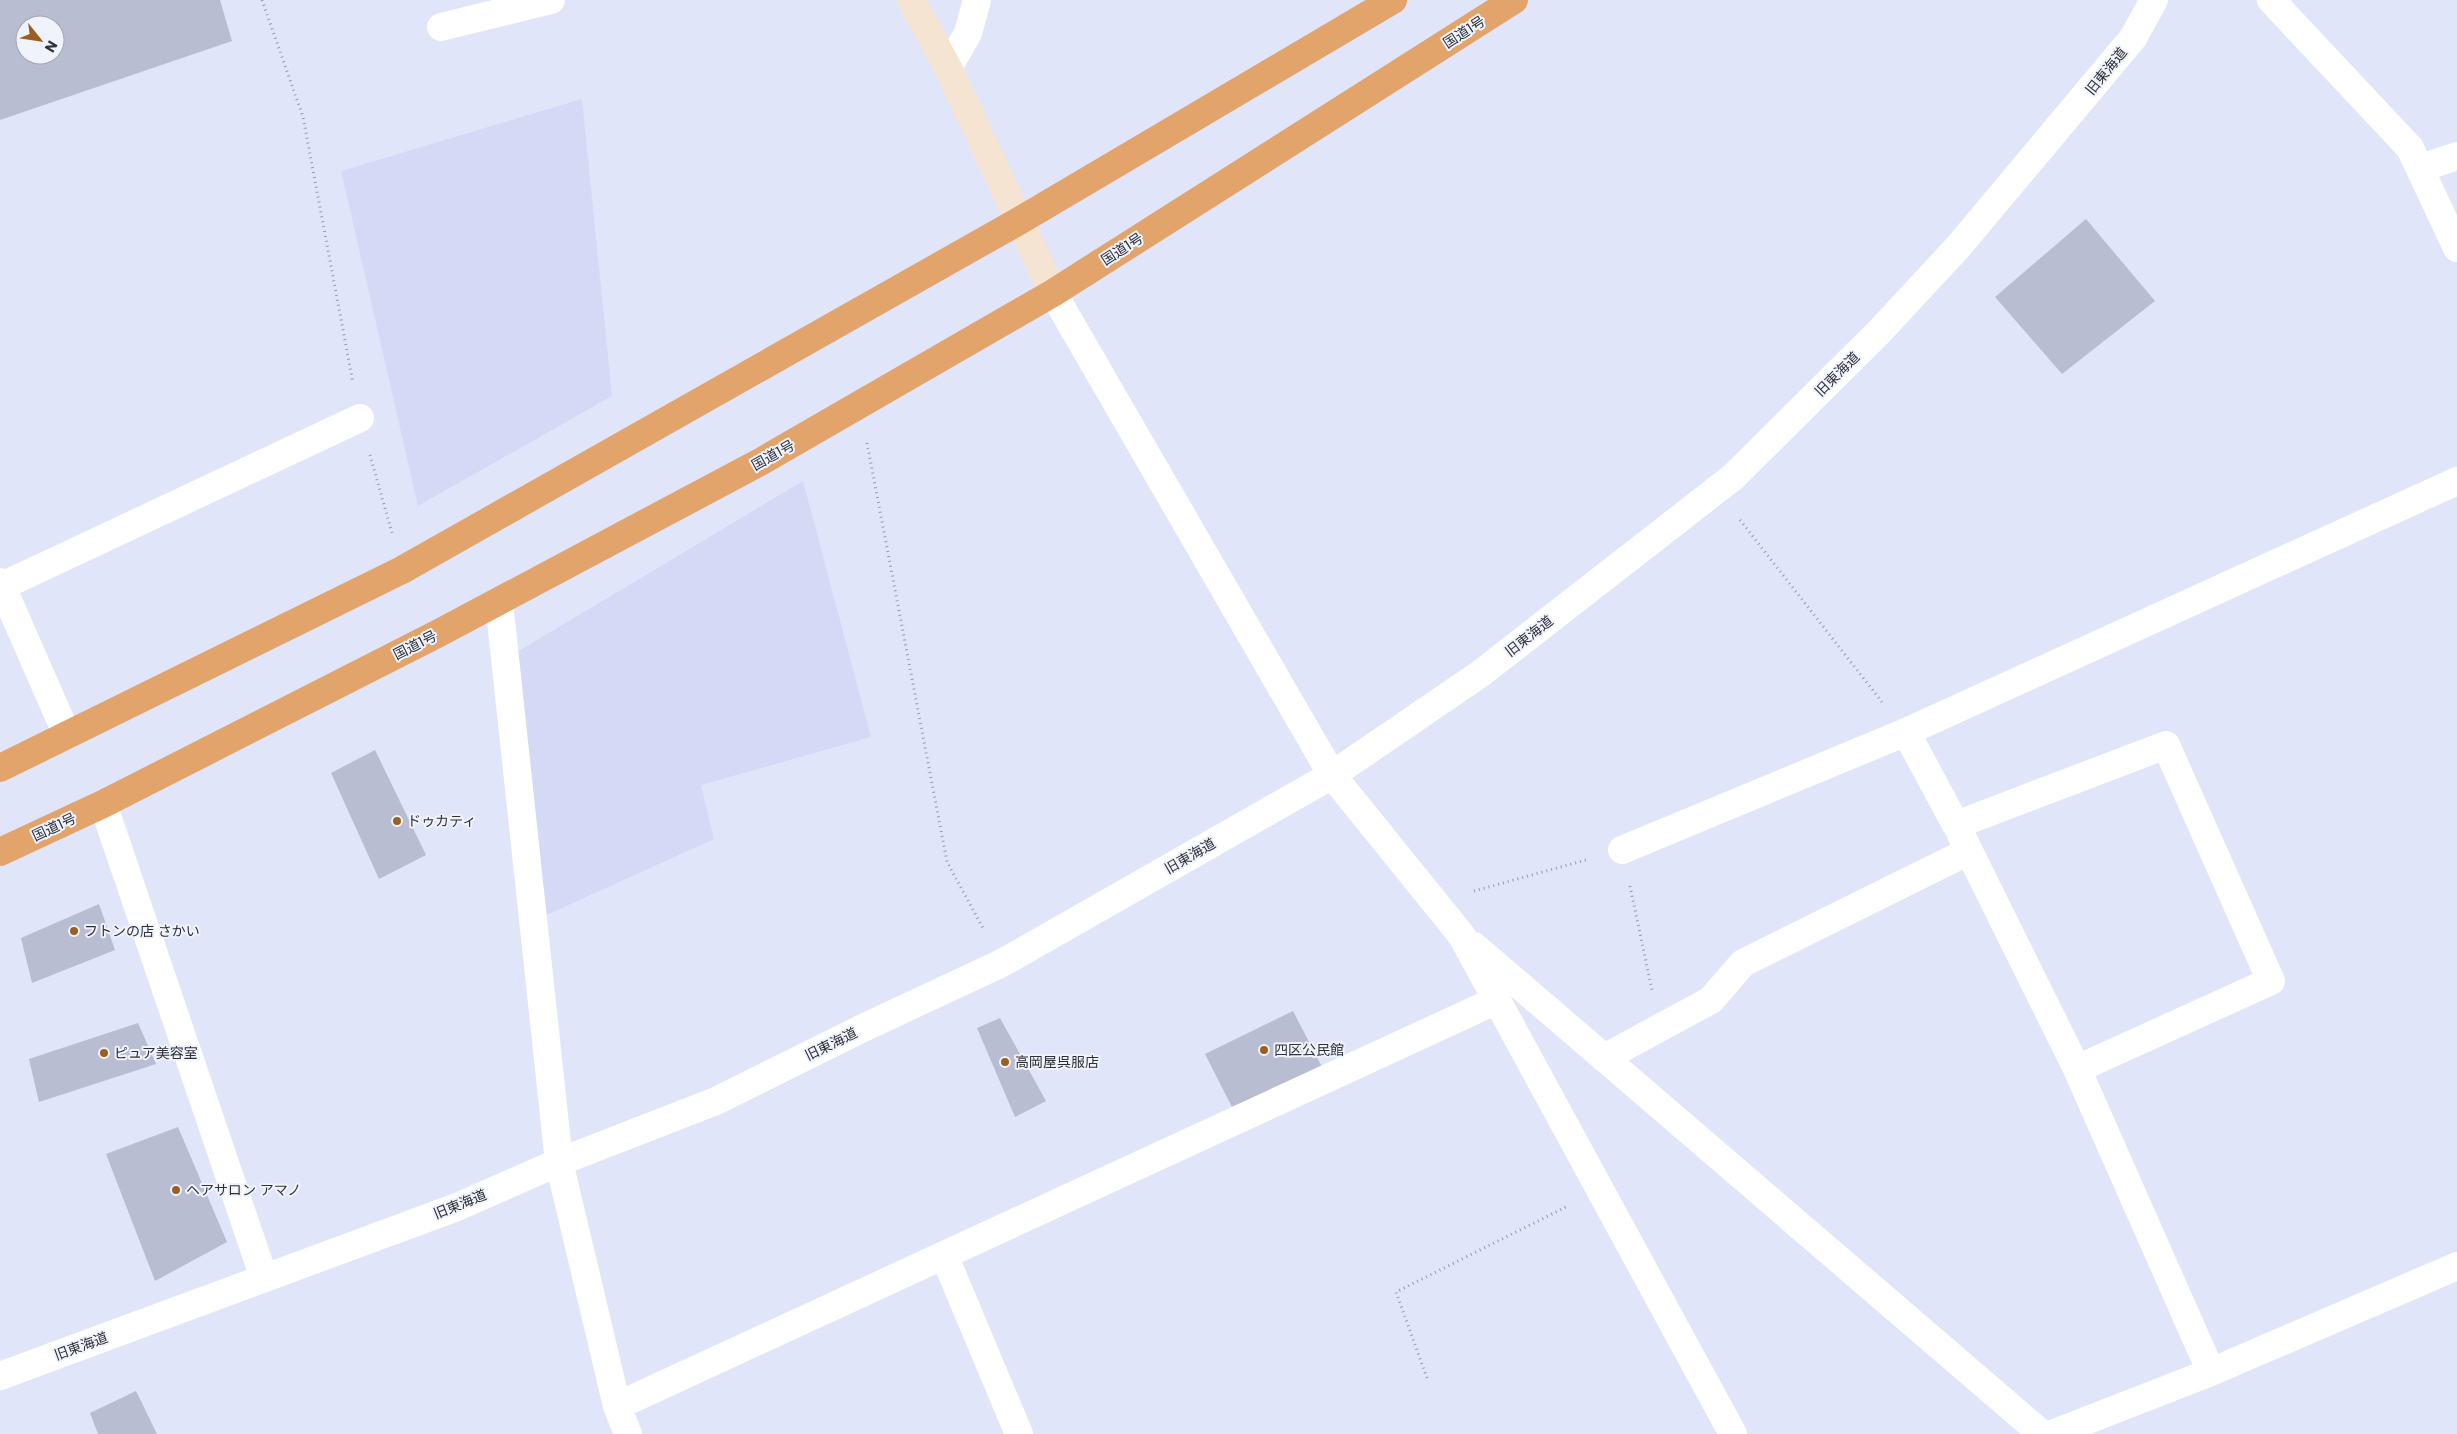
<svg xmlns="http://www.w3.org/2000/svg" width="2457" height="1434" font-family="Poppins,'Noto Sans JP',sans-serif">
	<style>
		.built { fill: #d4daf6 }
		.building { fill: #b9bdd1; fill-rule: evenodd }
		.lines { fill: none; stroke-linecap: round; stroke-linejoin: round }
		.path { stroke: #989baa; stroke-width: 3; stroke-dasharray: 1 4; stroke-linecap: butt }
		.street { stroke: #fff; stroke-width: 28 }
		.secondary { stroke: #f6e4d3; stroke-width: 28 }
		.highway { stroke: #e2a46b; stroke-width: 28 }
		.poi-dot { fill: #9b6020; stroke: #f1f3fc; stroke-width: 2 }
		.labels { text-anchor: middle; dominant-baseline: central; stroke-width: 4; stroke-linejoin: round; paint-order: stroke }
		.street-label { font-size: 14px; fill: #2f3139; stroke: #f1f3fc }
		.poi-label { font-size: 14px; fill: #2f3139; stroke: #f1f3fc; text-anchor: start }
	</style>
	<rect width="100%" height="100%" fill="#e1e5fa"/>
	<path class="built" d="M582,99L612,396L418,506L341,171Z
		M803,481L871,737L701,785L714,839L540,918L512,655Z"/>
	<path class="building" d="M0,0H220L232,41L0,120ZM25,25H55V55H25Z
		M2086,219L2155,301L2062,374L1995,297Z
		M375,750L426,855L379,879L331,773Z
		M99,904L115,950L32,983L21,938Z
		M1293,1011L1322,1067L1232,1107L1205,1054Z
		M1000,1018L1046,1101L1015,1117L977,1028Z
		M138,1023L156,1064L39,1102L29,1059Z
		M178,1127L227,1242L155,1281L106,1154Z
		M136,1391L157,1434H98L90,1413Z"/>
	<g class="lines">
		<path class="path" d="M262,0L303,117L353,383
			M867,443L947,862L984,930
			M370,455L392,533
			M1740,520L1882,702
			M1630,886L1652,990
			M1474,891L1586,860
			M1427,1378L1396,1292L1566,1207"/>
		<path class="street" d="M2271,0L2410,148L2457,248
			M441,27L551,0
			M948,68L968,33L977,0
			M2421,168L2457,156
			M1053,293L1332,775L1462,936L1733,1434
			M0,582L67,735
			M0,587L360,418
			M499,602L559,1162L617,1406L628,1434
			M1906,732L1956,825L2166,745L2271,981L2077,1069L2211,1372
			M103,804L264,1278
			M1961,835L2077,1069
			M1622,850L1906,732L2457,481
			M1474,946L2042,1434
			M1604,1058L1711,1000L1743,963L1969,851
			M944,1255L1019,1434
			M0,1376L457,1207L559,1162L716,1101L863,1028L1002,963L1332,775L1480,674L1733,477L1879,332L1958,247L2133,38L2154,0
			M617,1406L1497,1000
			M2052,1434L2211,1372L2457,1266"/>
		<path class="secondary" d="M911,0L948,68L1053,293"/>
		<path class="highway" d="M0,768L402,570L1019,221L1393,0
			M0,852L103,804L439,633L762,461L1053,293L1514,0"/>
	</g>
	<g class="poi-dot">
		<circle cx="397" cy="821" r="5"/>
		<circle cx="74" cy="931" r="5"/>
		<circle cx="1264" cy="1050" r="5"/>
		<circle cx="104" cy="1053" r="5"/>
		<circle cx="1005" cy="1062" r="5"/>
		<circle cx="176" cy="1190" r="5"/>
	</g>
	<g class="labels">
		<g class="street-label">
			<text transform="translate(1464 32) rotate(-33)">国道1号</text>
			<text transform="translate(2106 71) rotate(-51)">旧東海道</text>
			<text transform="translate(1122 249) rotate(-33)">国道1号</text>
			<text transform="translate(1837 374) rotate(-45)">旧東海道</text>
			<text transform="translate(773 455) rotate(-29)">国道1号</text>
			<text transform="translate(1529 636) rotate(-38)">旧東海道</text>
			<text transform="translate(415 645) rotate(-27)">国道1号</text>
			<text transform="translate(54 827) rotate(-25)">国道1号</text>
			<text transform="translate(1190 856) rotate(-30)">旧東海道</text>
			<text transform="translate(831 1044) rotate(-26)">旧東海道</text>
			<text transform="translate(460 1204) rotate(-22)">旧東海道</text>
			<text transform="translate(81 1346) rotate(-20)">旧東海道</text>
		</g>
		<g class="poi-label">
			<text x="407" y="821">ドゥカティ</text>
			<text x="84" y="931">フトンの店 さかい</text>
			<text x="1274" y="1050">四区公民館</text>
			<text x="114" y="1053">ピュア美容室</text>
			<text x="1015" y="1062">高岡屋呉服店</text>
			<text x="186" y="1190">ヘアサロン アマノ</text>
		</g>
	</g>
	<g transform="translate(40 40) rotate(120)"><circle r="24" fill="#f1f3fc" stroke="#a3a5ae"/>
	<path d="M0-4L9 19L0 12L-9 19Z" fill="#9b6020"/>
	<text y="-8" font-size="14" font-weight="bold" text-anchor="middle" fill="#2f3139">N</text>
	</g>
</svg>
